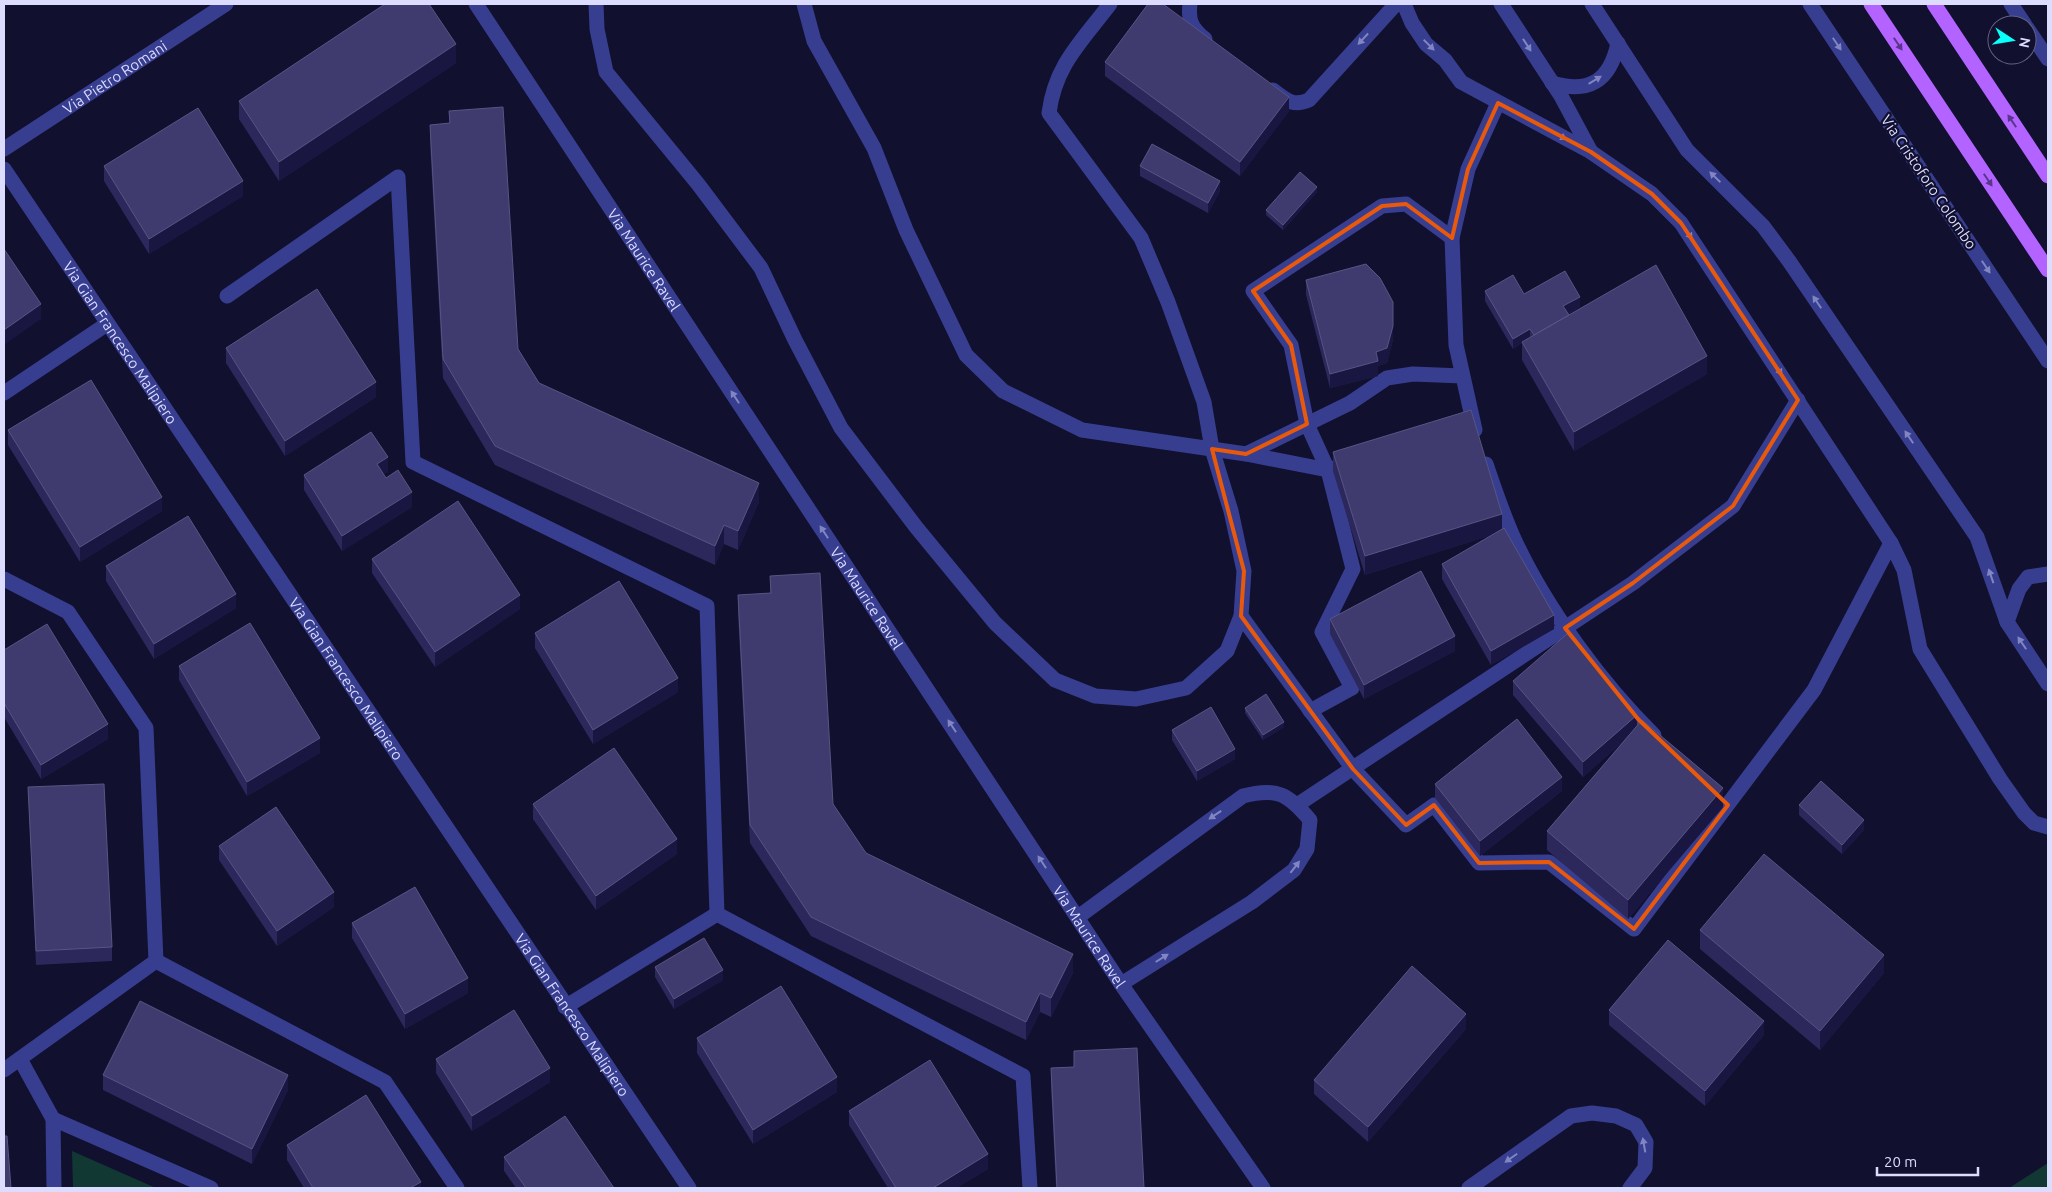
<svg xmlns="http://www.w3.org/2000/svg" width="2052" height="1192" font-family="Ubuntu,sans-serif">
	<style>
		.green { fill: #123833 }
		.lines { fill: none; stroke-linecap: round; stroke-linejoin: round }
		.minor { stroke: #373e90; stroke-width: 15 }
		.major { stroke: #b363ff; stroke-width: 15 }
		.wall { fill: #2c285c }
		.shaded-wall { fill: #191642 }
		.building { fill: #3f3b6e; stroke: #585484 }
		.oneway { fill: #8185c2 }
		.oneway2 { fill: #5a358c }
		.marked { fill: none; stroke: #e8590c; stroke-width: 4; stroke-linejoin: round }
		.labels { text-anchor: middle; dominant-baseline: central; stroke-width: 4.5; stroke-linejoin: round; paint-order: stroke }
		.street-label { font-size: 15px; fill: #dcdcff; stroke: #11102e }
	</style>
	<rect width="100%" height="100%" fill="#11102e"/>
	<path class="green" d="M72,1151L156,1188H73Z
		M2048,1163V1188H2009Z"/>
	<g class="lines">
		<g class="minor">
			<path id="s1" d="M476,4L1121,984L1263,1188"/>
			<path d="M596,4L597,29L606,72L698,184L761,268L795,340L841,428L916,527L995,623L1055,680L1095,696L1136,699L1186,688L1227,651L1241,616L1244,571L1231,511L1212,449L1204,402L1168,302L1141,238L1049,113C1055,65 1082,41 1110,4"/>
			<path d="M804,4L814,41L874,148L906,230L966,355L1003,391L1082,430L1246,454L1350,403L1387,378L1413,374L1462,376"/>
			<path d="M1190,4C1188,20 1191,28 1205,39"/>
			<path d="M1404,4L1412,23L1426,44L1445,60L1461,82L1591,152L1652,194L1681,223L1891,543L1904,570L1920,649L2000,779L2024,813L2034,823L2048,827"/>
			<path d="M1501,4L1561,96L1591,152"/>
			<path d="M1592,4L1687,150L1763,226L1789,261L1977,537L2007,622"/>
			<path d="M1810,4L2048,361"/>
			<path d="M2011,4L2025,25"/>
			<path d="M2027,28L2048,59"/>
			<path d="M1552,83C1589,94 1610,81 1618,43"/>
			<path d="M1273,90C1286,100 1293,107 1309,100L1396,4"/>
			<path id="s2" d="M4,149L226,4"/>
			<path id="s3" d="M4,169L689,1188"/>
			<path d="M227,296L398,177L413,462L707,606L717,914L1023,1076L1030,1188"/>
			<path d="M4,393L107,324"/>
			<path d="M1475,430L1456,345L1452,238L1468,169L1498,103"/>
			<path d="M1246,454L1328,470L1334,468"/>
			<path d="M1486,464C1495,490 1504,518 1516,543C1547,609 1602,684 1654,735"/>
			<path d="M2048,574L2028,577L2019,589L2007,622L2048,684"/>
			<path d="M4,579L68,612L146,728L156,961L4,1070"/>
			<path d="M1241,616L1353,769L1406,825L1434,805L1479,863L1549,862L1634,929L1814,690L1891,543"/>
			<path d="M1310,711L1352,688L1322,632L1353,569L1328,470L1307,424L1291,345L1253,291L1382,206L1406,204L1452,238"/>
			<path d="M1297,805L1633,583L1733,506L1798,400"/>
			<path d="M1078,917L1243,796C1277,787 1288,794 1310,820L1307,849L1294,870L1252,902L1121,984"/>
			<path d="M156,961L385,1082L457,1188"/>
			<path d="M565,1007L717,914"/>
			<path d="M20,1059L53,1119L54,1188"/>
			<path d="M53,1119L211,1188"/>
			<path d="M1469,1188L1571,1116L1592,1113L1616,1116L1636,1125L1646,1142L1645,1168L1630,1188"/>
		</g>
		<path class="major" d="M1871,4L2048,270
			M1934,4L2048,176"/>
	</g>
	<path class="wall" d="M1105,62L1289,111L1240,176L1105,76Z
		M456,63L279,181L239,119V101Z
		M449,111L518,349L539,383L759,502L738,550L724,544L715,565L495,465L443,378L430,143V125L449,123Z
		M104,166L243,196L149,254L104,181Z
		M1140,166L1220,191L1208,213L1140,176Z
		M1317,192L1283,230L1266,215V210Z
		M1306,280L1393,340L1387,363L1378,366V376L1330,388L1306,295Z
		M1485,291L1524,294L1580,307L1568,314L1569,315L1707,374L1574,451L1522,360V343L1513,349L1485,301Z
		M226,348L376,397L285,456L226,363Z
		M8,430L162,511L80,562L8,445Z
		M1333,452L1502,529L1554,629L1491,665L1442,579V564L1492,535L1365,575L1333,471Z
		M388,472L383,474L386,478L412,507L342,551L304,490V475Z
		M372,559L520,609L435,667L372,573Z
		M106,566L236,608L154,659L106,581Z
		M770,576L833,804L866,853L1073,973L1051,1017L1040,1012L1026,1040L811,936L750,843L738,614V595L770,593Z
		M1330,619L1455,651L1364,699L1330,634Z
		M535,633L678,692L593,744L535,648Z
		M4,650L108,739L41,779L4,717Z
		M179,666L320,753L247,796L179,680Z
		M1513,681L1637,726L1723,807L1628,919L1547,850V831L1623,742L1583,777L1513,695Z
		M1245,708L1284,727L1263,740L1245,713Z
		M1172,730L1235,759L1197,781L1172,740Z
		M1435,784L1562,791L1480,856L1435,798Z
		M28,787L112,947V961L36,965Z
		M533,804L677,854L596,910L533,819Z
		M1799,805L1864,830L1842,854L1799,815Z
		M219,846L334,907L277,946L219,860Z
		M352,923L468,993L405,1029L352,938Z
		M1700,930L1884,973L1820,1050L1700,949Z
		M655,967L723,980L674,1009L655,977Z
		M1609,1010L1764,1035L1705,1106L1609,1025Z
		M1466,1029L1368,1142L1314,1094V1080Z
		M697,1038L837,1092L753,1144L697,1053Z
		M1074,1051L1144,1188H1056L1051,1087V1068L1074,1067Z
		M436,1059L550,1082L472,1131L436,1073Z
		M103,1075L288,1090L252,1164L103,1090Z
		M849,1111L988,1169L956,1188H888L849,1125Z
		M287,1145L421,1188H304L287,1160Z
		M504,1157L614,1188H516L504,1171Z"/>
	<path class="shaded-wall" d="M456,44V63L279,181V162Z
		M1289,97V111L1240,176V162Z
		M243,181V196L149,254V239Z
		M1220,181V191L1208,213V203Z
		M1317,187V192L1283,230V225Z
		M1580,297V307L1563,316V306Z
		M41,304V319L4,345V330Z
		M1393,326V340L1387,363L1378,366V376L1330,388V374L1376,352Z
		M1530,329V339L1513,349V339Z
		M1707,356V374L1574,451V432Z
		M376,382V397L285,456V441Z
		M388,457V472L377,479V464Z
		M759,483V502L738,550V531Z
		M412,492V507L342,551V536Z
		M162,497V511L80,562V547Z
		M1502,514V532L1365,575V556Z
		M724,525V544L715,565V546Z
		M236,594V608L154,659V644Z
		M520,595V609L435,667V652Z
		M1554,615V629L1491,665V651Z
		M1455,636V651L1364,699V685Z
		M678,678V692L593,744V730Z
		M1637,715V730L1583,777V762Z
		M1284,722V727L1263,740V735Z
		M108,724V739L41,779V765Z
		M320,738V753L247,796V782Z
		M1235,749V759L1197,781V771Z
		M1562,777V791L1480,856V841Z
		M1723,788V807L1628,919V900Z
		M1864,820V830L1842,854V845Z
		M677,839V854L596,910V896Z
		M334,892V907L277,946V931Z
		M1073,954V973L1051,1017V998Z
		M1884,955V973L1820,1050V1031Z
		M723,970V980L674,1009V999Z
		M468,978V993L405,1029V1014Z
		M1040,993V1012L1026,1040V1022Z
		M1466,1014V1029L1368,1142V1127Z
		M1764,1021V1035L1705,1106V1091Z
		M550,1068V1082L472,1131V1116Z
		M288,1075V1090L252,1164V1149Z
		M837,1077V1092L753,1144V1130Z
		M988,1154V1169L956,1188H933Z
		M421,1182V1188H410Z"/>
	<path class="building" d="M385,4H429L456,44L279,162L239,101Z
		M1148,4H1163L1289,97L1240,162L1105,62Z
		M503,107L518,349L539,383L759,483L738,531L724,525L715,546L495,446L443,359L430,125L450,123L449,111Z
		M198,108L243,181L149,239L104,166Z
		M1152,144L1220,181L1208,203L1140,166Z
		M1300,172L1317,187L1283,225L1266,210Z
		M4,249L41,304L4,330Z
		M1366,264L1380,278L1393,302V326L1387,348L1376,352L1378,361L1330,374L1306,280Z
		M1656,265L1707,356L1574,432L1522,342Z
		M1565,271L1580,297L1563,306L1569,315L1534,335L1530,329L1513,339L1485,291L1513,275L1524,294Z
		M317,289L376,382L285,441L226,348Z
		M91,380L162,497L80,547L8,430Z
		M1471,410L1502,514L1365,556L1333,452Z
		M371,432L388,457L377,464L386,478L398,470L412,492L342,536L304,475Z
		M458,501L520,595L435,652L372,559Z
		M188,516L236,594L154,644L106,566Z
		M1504,528L1554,615L1491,651L1442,564Z
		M1421,571L1455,636L1364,685L1330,619Z
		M820,573L833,804L866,853L1073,954L1051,998L1040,993L1026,1022L811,917L750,825L738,595L771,593L770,576Z
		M619,581L678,678L593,730L535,633Z
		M250,623L320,738L247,782L179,666Z
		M47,624L108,724L41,765L4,703V650Z
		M1567,634L1637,715L1583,762L1513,681Z
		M1266,694L1284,722L1263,735L1245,708Z
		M1211,707L1235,749L1197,771L1172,730Z
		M1517,719L1562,777L1480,841L1435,784Z
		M1642,720L1723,788L1628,900L1547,831Z
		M614,748L677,839L596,896L533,804Z
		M1821,781L1864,820L1842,845L1799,805Z
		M104,784L112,947L36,951L28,787Z
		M276,807L334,892L277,931L219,846Z
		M1764,854L1884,955L1820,1031L1700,930Z
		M415,887L468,978L405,1014L352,923Z
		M704,938L723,970L674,999L655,967Z
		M1668,940L1764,1021L1705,1091L1609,1010Z
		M1412,966L1466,1014L1368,1127L1314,1080Z
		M781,986L837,1077L753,1130L697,1038Z
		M140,1001L288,1075L252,1149L103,1075Z
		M514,1010L550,1068L472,1116L436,1059Z
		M1137,1048L1144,1188H1057L1051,1068L1074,1067V1051Z
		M930,1060L988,1154L933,1188H896L849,1111Z
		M366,1095L421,1182L410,1188H313L287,1145Z
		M565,1116L614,1188H526L504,1157Z
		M4,1136H7L11,1188H4Z"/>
	<defs><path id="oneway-solid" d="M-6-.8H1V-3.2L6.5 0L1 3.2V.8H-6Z" transform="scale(1.25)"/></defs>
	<g class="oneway">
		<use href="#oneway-solid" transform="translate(1363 39) rotate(133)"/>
		<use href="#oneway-solid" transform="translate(1837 44) rotate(56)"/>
		<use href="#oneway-solid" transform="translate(1429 45) rotate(45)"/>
		<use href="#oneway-solid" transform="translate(1527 45) rotate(57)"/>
		<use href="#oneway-solid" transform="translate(1595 80) rotate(-31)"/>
		<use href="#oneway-solid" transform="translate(1560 136) rotate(28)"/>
		<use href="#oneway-solid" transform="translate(1715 177) rotate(-136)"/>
		<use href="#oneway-solid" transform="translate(1688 233) rotate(56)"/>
		<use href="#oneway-solid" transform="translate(1986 267) rotate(56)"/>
		<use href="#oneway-solid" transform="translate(1817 302) rotate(-124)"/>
		<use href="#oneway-solid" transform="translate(1778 369) rotate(57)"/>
		<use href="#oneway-solid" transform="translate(735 397) rotate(-123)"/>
		<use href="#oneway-solid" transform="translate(1909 437) rotate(-124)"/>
		<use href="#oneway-solid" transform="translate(824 532) rotate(-123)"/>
		<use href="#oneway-solid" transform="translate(1991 576) rotate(-109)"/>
		<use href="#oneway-solid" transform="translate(2022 643) rotate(-124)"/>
		<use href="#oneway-solid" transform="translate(952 726) rotate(-123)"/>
		<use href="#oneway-solid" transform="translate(1215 815) rotate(146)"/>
		<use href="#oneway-solid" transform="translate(1042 862) rotate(-123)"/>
		<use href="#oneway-solid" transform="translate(1295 867) rotate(-52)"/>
		<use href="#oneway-solid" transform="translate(1162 958) rotate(-32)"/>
		<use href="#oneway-solid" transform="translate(1644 1145) rotate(-100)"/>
		<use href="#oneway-solid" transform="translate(1511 1158) rotate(145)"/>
	</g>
	<g class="oneway2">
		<use href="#oneway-solid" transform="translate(1898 44) rotate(56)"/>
		<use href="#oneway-solid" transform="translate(2012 121) rotate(-124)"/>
		<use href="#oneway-solid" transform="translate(1988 180) rotate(56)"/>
	</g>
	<path class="marked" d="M1498,103L1591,152L1652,194L1681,223L1798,400L1733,506L1633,583L1565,628L1638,719L1728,805L1634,929L1549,862L1479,863L1434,805L1406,825L1353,769L1241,616L1244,571L1212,449L1246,454L1307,424L1291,345L1253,291L1382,206L1406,204L1452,238L1468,169Z"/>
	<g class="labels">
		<g class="street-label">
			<text stroke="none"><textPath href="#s2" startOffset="132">Via Pietro Romani</textPath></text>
			<text transform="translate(1929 182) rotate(56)">Via Cristoforo Colombo</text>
			<text stroke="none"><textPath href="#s1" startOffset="306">Via Maurice Ravel</textPath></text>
			<text stroke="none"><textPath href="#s3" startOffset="209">Via Gian Francesco Malipiero</textPath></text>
			<text stroke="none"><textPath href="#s1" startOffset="711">Via Maurice Ravel</textPath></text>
			<text stroke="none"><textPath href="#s3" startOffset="614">Via Gian Francesco Malipiero</textPath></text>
			<text stroke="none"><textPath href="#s1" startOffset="1116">Via Maurice Ravel</textPath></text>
			<text stroke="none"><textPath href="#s3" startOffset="1019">Via Gian Francesco Malipiero</textPath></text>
		</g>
	</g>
	<rect width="2052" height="1192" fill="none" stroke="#dcdcff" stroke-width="10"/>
	<g transform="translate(2012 40) rotate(102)"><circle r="24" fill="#11102e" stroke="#626282"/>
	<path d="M0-4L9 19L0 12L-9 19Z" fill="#08fffc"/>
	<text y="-8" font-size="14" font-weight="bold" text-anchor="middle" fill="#dcdcff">N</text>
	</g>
	<path d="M1877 1167v8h101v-8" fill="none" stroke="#dcdcff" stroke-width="2.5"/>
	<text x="1884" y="1167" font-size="15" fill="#dcdcff" stroke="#11102e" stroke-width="4" paint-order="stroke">20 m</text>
</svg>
